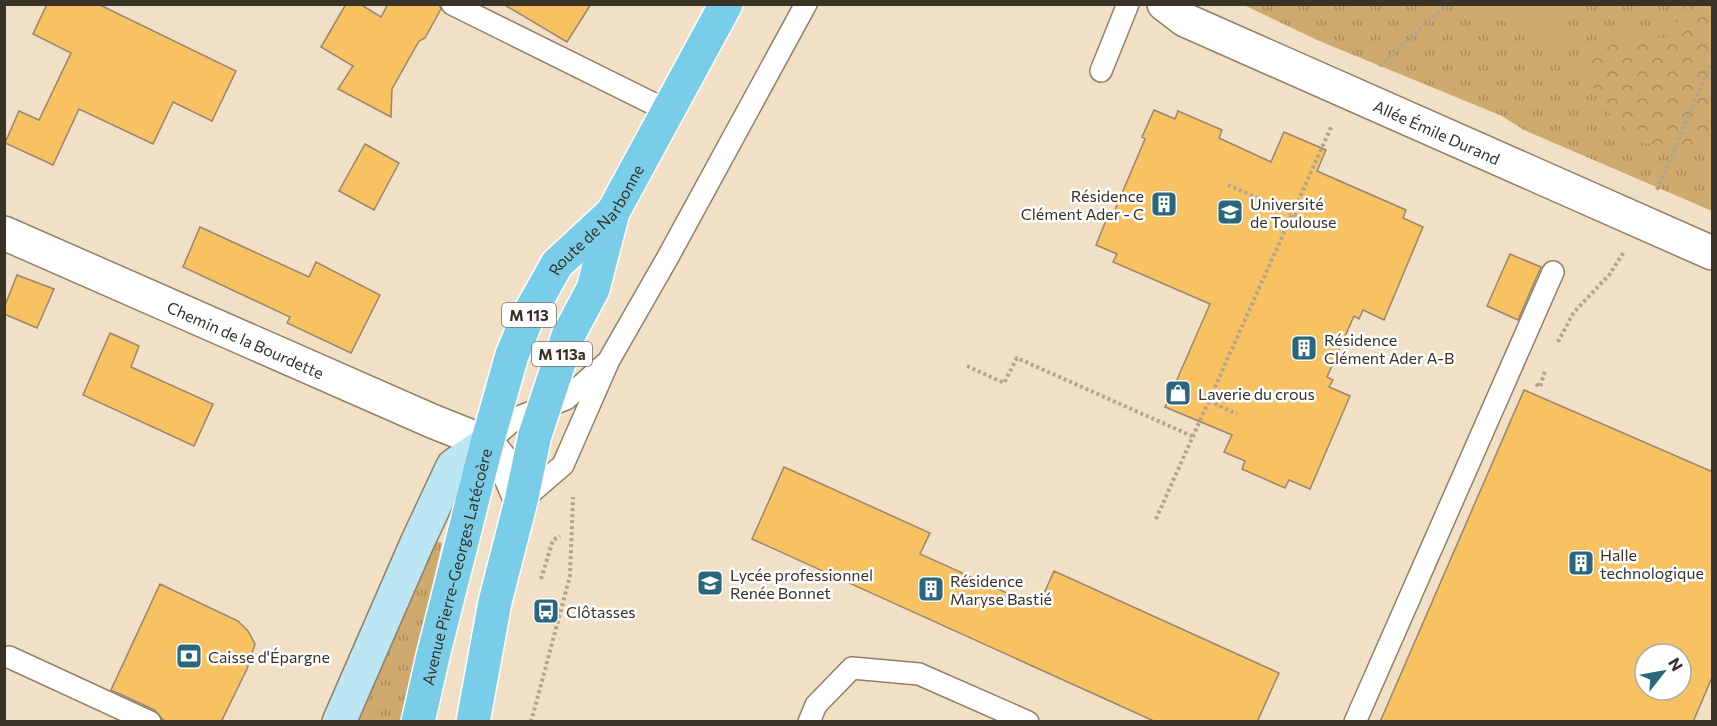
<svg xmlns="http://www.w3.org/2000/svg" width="1717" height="726" font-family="Commissioner,sans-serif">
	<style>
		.grass { fill: url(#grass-tufts) }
		.forest { fill: url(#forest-crowns) }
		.garden { fill: #cfaa6e }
		.building { fill: #f8c162; stroke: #97876e; stroke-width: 1.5; fill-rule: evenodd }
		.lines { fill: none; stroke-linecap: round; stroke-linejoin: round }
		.service-casing { stroke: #908068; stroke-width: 24 }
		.minor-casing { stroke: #908068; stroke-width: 36 }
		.secondary-casing { stroke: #908068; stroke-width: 36 }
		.primary-casing { stroke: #fff; stroke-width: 36 }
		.path { stroke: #b2a58f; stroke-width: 4; stroke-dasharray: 3 3; stroke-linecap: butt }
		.service { stroke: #fff; stroke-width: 21 }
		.minor { stroke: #fff; stroke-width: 33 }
		.secondary { stroke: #bce6f4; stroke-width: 33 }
		.primary { stroke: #79cde8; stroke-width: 33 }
		.labels { text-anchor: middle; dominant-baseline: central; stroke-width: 5; stroke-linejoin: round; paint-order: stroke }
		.shield { fill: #fff; stroke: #747068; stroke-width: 1.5 }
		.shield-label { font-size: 15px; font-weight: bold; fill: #383227 }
		.street-label { font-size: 16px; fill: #383227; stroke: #fff }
		.poi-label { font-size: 16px; fill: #383227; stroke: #fff; text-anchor: start }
	</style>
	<defs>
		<pattern id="grass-tufts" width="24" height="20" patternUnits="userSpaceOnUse" patternTransform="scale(1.5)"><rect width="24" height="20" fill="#cfaa6e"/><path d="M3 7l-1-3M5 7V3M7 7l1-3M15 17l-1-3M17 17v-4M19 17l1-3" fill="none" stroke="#a98b5a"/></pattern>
		<pattern id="forest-crowns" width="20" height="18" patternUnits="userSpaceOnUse" patternTransform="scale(1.5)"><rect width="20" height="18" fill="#cfaa6e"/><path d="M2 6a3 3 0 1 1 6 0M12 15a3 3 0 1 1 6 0" fill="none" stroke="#a98b5a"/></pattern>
	</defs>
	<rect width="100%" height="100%" fill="#f1e0c5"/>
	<path class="grass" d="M1244,5H1712V211L1524,130L1502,116L1317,40Z
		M430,539L442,543L401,721L348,722Z"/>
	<path class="forest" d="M1684,5H1712V135L1687,148L1642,143L1602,107L1584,66L1624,35L1667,38Z"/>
	<path class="garden" d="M1466,5L1576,4V5L1557,44Z"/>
	<path class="building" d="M47,4H98L236,71L212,121L173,102L153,144L79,109L53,165L5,143L19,111L39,120L71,53L33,34Z
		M346,4H360L381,17L388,4H439L441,9L425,38L419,41L392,89L391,117L338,89L353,66L321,47Z
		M503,4H591L567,42Z
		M1154,110L1175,119L1178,111L1222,130L1219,138L1271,162L1284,132L1326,150L1317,171L1406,210L1403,218L1423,227L1384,320L1363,310L1359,319L1354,316L1327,377L1333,380L1329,387L1350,396L1310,489L1289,480L1285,488L1242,469L1245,461L1224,452L1232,435L1165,407L1210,304L1113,262L1117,254L1096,245L1107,218L1111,219L1145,139L1142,137Z
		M365,144L399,163L374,210L339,191Z
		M200,227L309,277L316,262L380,295L351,353L287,323L290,317L183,267Z
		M1510,254L1541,267L1518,320L1487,306Z
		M17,275L54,289L37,328L4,314V308Z
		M110,333L139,346L131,367L213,404L194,446L83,395Z
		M1524,390L1713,472V675L1693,722H1380ZM1645,654H1681V690H1645Z
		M784,467L930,533L920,554L1038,607L1054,571L1279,673L1257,722H1156L752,539Z
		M160,584L238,621L248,631L255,644L247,669L221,722H167L162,719L155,710L111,690Z"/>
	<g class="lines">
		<defs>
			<path id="service" d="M452,4L668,111
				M1101,71L1128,4
				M488,442L516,418L566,399L605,364
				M521,501L563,465L609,360L668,257L806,4
				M9,657L150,722
				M809,722L816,705L852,668L919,674L1028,722
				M1355,722L1553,272"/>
			<g id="minor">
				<path id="s1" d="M1164,4L1185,20L1712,253"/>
				<path id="s2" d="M4,233L432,421L487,443L507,468L521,501"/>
			</g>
			<path id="secondary" d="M339,722L417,543L453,466L487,443"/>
			<g id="primary">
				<path id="s3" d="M418,722L433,656L487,443L512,355L529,314L557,264L613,212L726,4"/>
				<path d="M473,722L495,602L521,501L535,435L568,336L593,289L613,212"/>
			</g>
		</defs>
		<use href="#service" class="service-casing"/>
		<use href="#minor" class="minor-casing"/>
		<use href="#secondary" class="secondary-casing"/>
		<use href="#primary" class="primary-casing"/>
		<path class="path" d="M1379,66L1448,4
			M1228,185L1323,227
			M1657,190L1712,61
			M1558,342L1574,312L1609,275L1624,252
			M967,366L1004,383L1017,358L1194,437
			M1536,384L1540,387L1545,371
			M1209,401L1237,414
			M1156,519L1332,125
			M541,579L553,540L560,536
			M531,722L570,576L573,497"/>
		<use href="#service" class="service"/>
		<use href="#minor" class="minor"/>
		<use href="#secondary" class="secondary"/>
		<use href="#primary" class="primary"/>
	</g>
	<defs>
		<symbol id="building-square" viewBox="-11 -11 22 22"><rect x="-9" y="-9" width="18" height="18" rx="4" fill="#2a677d" stroke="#fff"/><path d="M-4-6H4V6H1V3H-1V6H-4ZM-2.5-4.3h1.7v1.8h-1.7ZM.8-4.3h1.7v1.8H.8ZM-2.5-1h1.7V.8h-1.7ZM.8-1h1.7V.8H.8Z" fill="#fff"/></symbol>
		<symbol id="university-square" viewBox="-11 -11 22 22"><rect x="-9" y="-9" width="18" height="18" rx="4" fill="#2a677d" stroke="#fff"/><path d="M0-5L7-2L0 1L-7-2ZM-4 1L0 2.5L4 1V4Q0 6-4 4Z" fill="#fff"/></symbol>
		<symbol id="shop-square" viewBox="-11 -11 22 22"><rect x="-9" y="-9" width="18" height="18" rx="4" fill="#2a677d" stroke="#fff"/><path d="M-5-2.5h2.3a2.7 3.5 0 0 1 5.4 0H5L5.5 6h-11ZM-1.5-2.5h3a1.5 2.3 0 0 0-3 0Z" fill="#fff"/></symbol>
		<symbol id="school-square" viewBox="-11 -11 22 22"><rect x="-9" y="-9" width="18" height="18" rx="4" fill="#2a677d" stroke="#fff"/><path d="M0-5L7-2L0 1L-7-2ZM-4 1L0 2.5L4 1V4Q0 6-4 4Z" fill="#fff"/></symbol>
		<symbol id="bus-square" viewBox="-11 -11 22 22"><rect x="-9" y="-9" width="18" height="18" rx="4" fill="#2a677d" stroke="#fff"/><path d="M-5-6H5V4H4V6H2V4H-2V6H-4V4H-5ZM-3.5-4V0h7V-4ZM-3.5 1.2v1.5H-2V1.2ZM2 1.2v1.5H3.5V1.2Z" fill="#fff"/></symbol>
		<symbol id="bank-square" viewBox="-11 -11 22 22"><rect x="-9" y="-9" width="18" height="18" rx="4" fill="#2a677d" stroke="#fff"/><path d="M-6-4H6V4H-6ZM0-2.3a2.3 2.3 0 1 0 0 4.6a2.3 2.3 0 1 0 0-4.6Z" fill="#fff"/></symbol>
	</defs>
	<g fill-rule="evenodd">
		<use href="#building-square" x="1149" y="189" width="30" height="30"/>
		<use href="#university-square" x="1215" y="197" width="30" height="30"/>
		<use href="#building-square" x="1289" y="333" width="30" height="30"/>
		<use href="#shop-square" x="1163" y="378" width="30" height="30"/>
		<use href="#building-square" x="1566" y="548" width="30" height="30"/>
		<use href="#school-square" x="695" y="568" width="30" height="30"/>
		<use href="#building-square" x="916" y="574" width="30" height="30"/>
		<use href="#bus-square" x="531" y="596" width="30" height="30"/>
		<use href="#bank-square" x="174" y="641" width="30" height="30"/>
	</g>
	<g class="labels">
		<g class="shield">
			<rect x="502" y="303" width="54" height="24" rx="4.5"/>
			<rect x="532" y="342" width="60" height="24" rx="4.5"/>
		</g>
		<g class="shield-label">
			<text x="529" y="315">M 113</text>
			<text x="562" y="354">M 113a</text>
		</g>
		<g class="street-label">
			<text stroke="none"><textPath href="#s1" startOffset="302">Allée Émile Durand</textPath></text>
			<text stroke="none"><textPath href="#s3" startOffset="540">Route de Narbonne</textPath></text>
			<text stroke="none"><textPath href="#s2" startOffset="264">Chemin de la Bourdette</textPath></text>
			<text stroke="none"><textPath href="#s3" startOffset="160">Avenue Pierre-Georges Latécoère</textPath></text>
		</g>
		<g class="poi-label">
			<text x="1144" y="195" text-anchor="end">Résidence<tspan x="1144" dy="18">Clément Ader - C</tspan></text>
			<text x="1250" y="203">Université<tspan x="1250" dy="18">de Toulouse</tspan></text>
			<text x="1324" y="339">Résidence<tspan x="1324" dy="18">Clément Ader A-B</tspan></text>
			<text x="1198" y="393">Laverie du crous</text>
			<text x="1600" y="554">Halle<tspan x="1600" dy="18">technologique</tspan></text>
			<text x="730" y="574">Lycée professionnel<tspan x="730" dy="18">Renée Bonnet</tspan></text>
			<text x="950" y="580">Résidence<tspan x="950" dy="18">Maryse Bastié</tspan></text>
			<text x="566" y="611">Clôtasses</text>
			<text x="208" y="656">Caisse d'Épargne</text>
		</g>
	</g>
	<rect width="1717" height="726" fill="none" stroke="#383227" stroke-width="12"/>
	<g transform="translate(1663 672) rotate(59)"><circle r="28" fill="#ffffff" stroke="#afada9" stroke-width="1.5"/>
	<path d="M0-4.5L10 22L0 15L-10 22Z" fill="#2a677d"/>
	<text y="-9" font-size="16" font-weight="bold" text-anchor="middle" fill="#383227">N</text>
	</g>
</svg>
